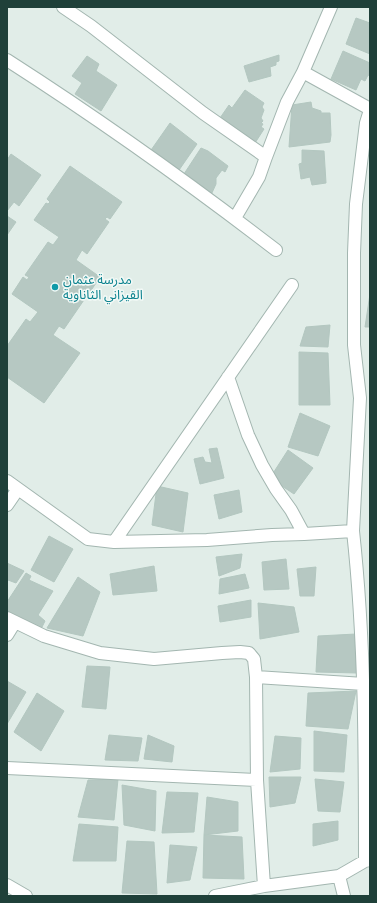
<svg xmlns="http://www.w3.org/2000/svg" width="377" height="903" font-family="'Source Sans 3','Noto Sans Arabic',sans-serif">
	<style>
		.building { fill: #b6c8c2; stroke: #b3c7c0 }
		.lines { fill: none; stroke-linecap: round; stroke-linejoin: round }
		.minor-casing { stroke: #a3b6b0; stroke-width: 14 }
		.minor { stroke: #fff; stroke-width: 12 }
		.culture-dot { fill: #0f9aa8; stroke: #f2f9f6; stroke-width: 1.5 }
		.labels { text-anchor: middle; dominant-baseline: central; stroke-width: 3; stroke-linejoin: round; paint-order: stroke }
		.culture-label { font-size: 13px; fill: #0d838f; stroke: #f2f9f6; text-anchor: start }
	</style>
	<rect width="100%" height="100%" fill="#e1ede8"/>
	<path class="building" d="M356,18L370,23V54L346,44Z
		M343,51L370,63V76L368,75L365,81L361,79L356,90L331,79Z
		M279,55V61L276,62V65L270,67L271,76L249,82L244,66Z
		M87,56L99,64L96,71L117,85L101,111L75,94L82,83L72,76Z
		M245,90L264,103L262,107L264,110L261,118L263,121L261,123L263,124L261,127L264,129L255,143L220,118L229,105L232,108Z
		M311,102L312,108L321,111V113H330L331,135L330,142L289,147L292,105Z
		M170,123L197,144L177,173L149,153Z
		M201,148L208,151L228,166L225,172L222,170L216,178V184L211,195L182,177Z
		M302,150L324,151L326,183L312,185L310,177L301,179L299,164L302,163Z
		M11,154L41,175L19,206L14,202L7,211V160Z
		M70,166L122,202L110,219L107,217L105,219L109,222L87,254L82,250L76,260L100,277L88,295L86,293L84,296L86,297L64,329L59,326L53,335L80,353L44,403L7,377V346L26,319L30,322L38,312L12,294L23,277L27,280L29,277L25,275L48,242L53,245L59,237L34,220L46,203L48,204L50,202L47,199Z
		M7,216L16,222L7,235Z
		M370,294V327H365Z
		M330,325L328,347L300,346L306,327Z
		M299,352L328,353L330,405H299Z
		M300,413L330,426L318,456L288,447Z
		M217,448L224,478L200,484L194,459L203,457L205,462L212,463L209,449Z
		M288,450L313,468L294,494L270,478Z
		M157,486L188,493L183,532L152,525Z
		M239,490L242,512L219,519L214,495Z
		M49,536L73,549L54,582L31,570Z
		M242,554L240,568L219,576L216,557Z
		M286,559L289,589L264,590L262,562Z
		M7,563L24,571L16,583L8,580L7,582Z
		M154,566L157,591L113,595L110,574Z
		M316,567L314,596H300L297,569Z
		M26,573L31,576L29,580L53,591L38,615L45,621L41,629L7,613V602Z
		M245,574L249,588L219,594L220,579Z
		M78,577L100,592L83,636L47,628Z
		M251,600V617L220,622L218,606Z
		M258,603L294,607L299,632L260,639Z
		M356,634L357,673L316,672L318,636Z
		M87,666L110,667L106,709L82,707Z
		M7,681L26,692L7,724Z
		M356,691L348,729L306,726L308,693Z
		M37,693L64,711L41,751L14,732Z
		M314,731L347,735L344,772L314,771Z
		M109,735L142,738L138,761L105,760Z
		M148,735L174,746L172,762L144,759Z
		M275,736L301,738L300,769L270,772Z
		M269,777H301L295,803L270,807Z
		M118,779L114,820L78,817L88,780Z
		M315,779L344,782L340,812L318,811Z
		M122,785L156,791L155,831L124,825Z
		M167,792L198,793L194,832L162,833Z
		M207,797L238,802V831L204,835Z
		M338,821V840L313,846V824Z
		M79,824L118,827L116,861H73Z
		M204,835L242,837L244,879L203,878Z
		M127,841L154,842L157,894L122,893Z
		M170,845L197,847L190,880L167,883Z"/>
	<g class="lines">
		<defs>
			<path id="minor" d="M63,7L91,26L203,113L266,157L287,102L303,72L331,7
				M7,60C99,119 189,183 276,250
				M303,72L370,109
				M235,218L259,177L266,157
				M228,377L248,435L262,465L276,489L291,510L304,534
				M7,481L88,539L114,542L207,540L272,535L304,534L353,531L360,398L354,345V253L356,204L366,123L370,110
				M7,505L18,489
				M353,531C365,641 365,750 365,861
				M114,542L292,285
				M7,618L44,636L100,653L154,659L222,653L240,652L249,653L254,659L256,677L257,780L264,886
				M7,635L15,622
				M256,677L364,684
				M7,768L257,780
				M339,876L344,896
				M7,885L26,896
				M215,896L264,886L339,876L365,861L370,860"/>
		</defs>
		<use href="#minor" class="minor-casing"/>
		<use href="#minor" class="minor"/>
	</g>
	<circle class="culture-dot" cx="55" cy="287" r="4"/>
	<g class="labels">
		<g class="culture-label">
			<text x="63" y="280">مدرسة عثمان<tspan x="63" dy="15">القيزاني الثاناوية</tspan></text>
		</g>
	</g>
	<rect width="377" height="903" fill="none" stroke="#1f4039" stroke-width="16"/>
</svg>
